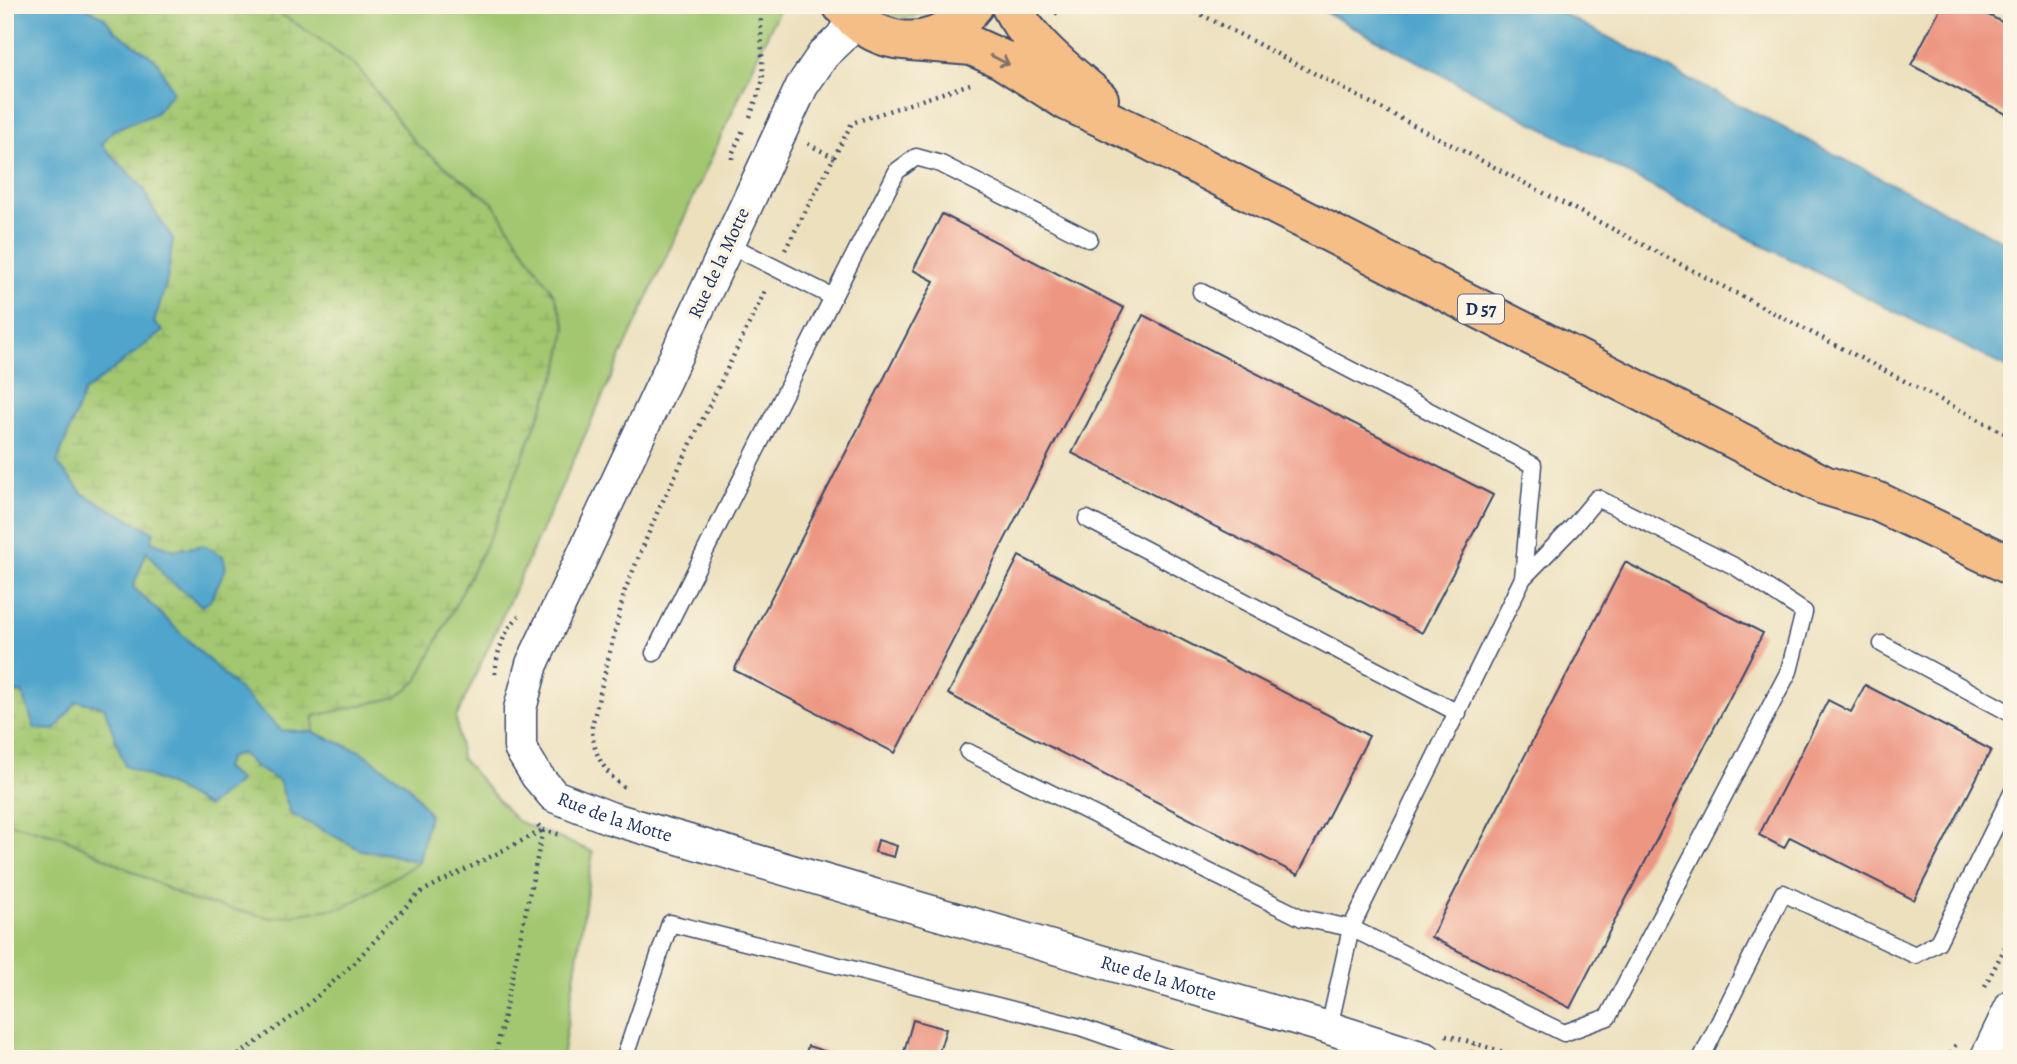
<svg xmlns="http://www.w3.org/2000/svg" width="2017" height="1064" font-family="Alegreya,serif">
	<style>
		.green { fill: #a2c770; stroke: #5e7b67; stroke-width: 2 }
		.wetland { fill: url(#wetland-marsh); stroke: #5e7b67; stroke-width: 2 }
		.water { fill: #4fa5cc; stroke: #356a95; stroke-width: 2 }
		.building { fill: #ed9783 }
		.lines { fill: none; stroke-linecap: round; stroke-linejoin: round }
		.lane-casing { stroke: #3a4a6c; stroke-width: 19 }
		.street-casing { stroke: #3a4a6c; stroke-width: 35 }
		.primary-casing { stroke: #3a4a6c; stroke-width: 42 }
		.path { stroke: #3a4a6c; stroke-width: 4.5; stroke-dasharray: 2 5; stroke-linecap: butt }
		.lane { stroke: #fff; stroke-width: 16 }
		.street { stroke: #fff; stroke-width: 32 }
		.primary { stroke: #f6be87; stroke-width: 38 }
		.oneway { stroke: #7e6f70 }
		.labels { text-anchor: middle; dominant-baseline: central; stroke-width: 7; stroke-linejoin: round; paint-order: stroke }
		.shield { fill: #fcf5e5; stroke: #5e6a86; stroke-width: 2 }
		.shield-label { font-size: 18px; font-weight: bold; fill: #1b2f5e }
		.street-label { font-size: 19px; fill: #1b2f5e; stroke: #fcf5e5 }
	</style>
	<defs>
		<pattern id="wetland-marsh" width="20" height="14" patternUnits="userSpaceOnUse" patternTransform="scale(1.75)"><rect width="20" height="14" fill="#a2c770"/><path d="M1 5h8M5 5V1M11 12h8M15 12V8" fill="none" stroke="#8bab63"/></pattern>
	</defs>
	<rect width="100%" height="100%" fill="#fcf5e5"/>
	<filter id="ink" filterUnits="userSpaceOnUse"><feTurbulence type="fractalNoise" baseFrequency=".0143" numOctaves="2"/><feDisplacementMap in="SourceGraphic" scale="14" xChannelSelector="R" yChannelSelector="G"/><feConvolveMatrix kernelMatrix="1 2 1 2 8 2 1 2 1" color-interpolation-filters="sRGB"/></filter>
	<filter id="wash" filterUnits="userSpaceOnUse"><feTurbulence type="fractalNoise" baseFrequency=".00686" numOctaves="4" result="noise"/><feDisplacementMap in="SourceGraphic" scale="28" xChannelSelector="R" yChannelSelector="G"/><feGaussianBlur stdDeviation="1.57" result="paint"/><feColorMatrix in="noise" values="0 0 0 0 0 0 0 0 0 0 0 0 0 0 0 0 0 1.4 0 .05"/><feComposite in="paint" operator="in"/></filter>
	<g filter="url(#wash)">
		<rect width="100%" height="100%" fill="#ece0bd"/>
		<path class="green" d="M266,5H781L456,718L461,758L517,821L593,852L562,1059H5V822L63,837L191,900L345,907L419,862L409,786L361,752L313,732L314,716L396,697L417,681L494,528L559,367L566,327L493,203L416,144L358,68L315,36Z
			M870,5H940C918,22 893,21 870,5Z"/>
		<path class="wetland" d="M5,5H266L315,36L358,68L416,144L493,203L555,296L566,327L559,367L494,528L417,681L397,697L314,716L313,732L361,752L409,786L429,814L419,862L345,907L272,918L191,900L63,837L5,822Z"/>
		<path class="water" d="M5,5H82L104,17L114,30L157,61L173,92L155,114L113,130L102,145L145,190L150,204L173,239L167,280L154,323L163,331L84,392L57,463L83,494L154,532L151,541L175,550L204,545L223,556L226,568L210,601L202,606L165,577L147,551L133,587L281,730L313,732L361,752L409,786L429,814L419,862L388,854L361,850L291,814L279,781L255,767L241,753L229,758L224,768L240,781L207,807L173,787L125,766L104,707L77,701L55,730L35,729L22,692L5,695Z
			M1312,5H1546L2012,246V370L1752,240Z"/>
		<g id="blocks">
			<path class="building" d="M1942,5H1969L2012,27V117L1911,65Z
				M942,214L1124,308L895,753L734,670L934,281L913,270Z
				M1143,315L1493,495L1422,633L1072,453Z
				M1019,556L1369,736L1298,875L948,694Z
				M1625,562L1763,633L1570,1008L1431,937Z
				M1865,685L1991,750L1914,900L1790,837L1784,848L1759,835L1828,700L1851,712Z
				M878,840L897,846L894,857L875,852Z
				M913,1020L946,1029L937,1059H902Z
				M808,1046L847,1058V1059H804Z"/>
		</g>
	</g>
	<g filter="url(#ink)">
		<use href="#blocks" fill-opacity="0" stroke="#3a4a6c" stroke-width="2"/>
		<g class="lines">
			<defs>
				<path id="lane" d="M728,244L833,297L897,171L916,157L941,164L1089,239
					M1201,292L1533,465L1523,578
					M1087,519L1458,713
					M1882,644L2012,714
					M654,653L833,297
					M968,752L1302,918L1351,928L1564,1033L1608,1017L1789,671L1804,612L1736,567L1597,498L1572,528L1523,578L1351,928L1329,1028
					M624,1059L670,923L1080,1027L1172,1059
					M1701,1059L1783,893L1915,955L1938,942L2012,793"/>
				<g id="street">
					<path id="s1" d="M853,20L841,38L823,55L802,86L532,664L520,709V748L537,776L554,796L610,818L1329,1028L1426,1059"/>
					<path d="M1986,1059L2012,1005"/>
				</g>
				<path id="primary" d="M842,5C870,42 921,54 959,22C964,17 969,11 974,5
					M1010,5C1029,43 1068,72 1099,99
					M911,41L972,46L1001,59L1067,101L1137,134L1824,485L1876,501L2012,566"/>
			</defs>
			<use href="#lane" class="lane-casing"/>
			<use href="#street" class="street-casing"/>
			<use href="#primary" class="primary-casing"/>
			<path class="path" d="M1183,5L2012,437
				M1055,14L1065,5
				M750,117L763,80L760,5
				M808,144L835,158
				M732,159V154L744,128
				M785,250L852,123L970,84
				M495,674C497,652 503,632 519,616
				M624,787C603,772 592,751 592,726L625,590L657,513L766,289
				M538,825L543,830L561,835
				M1985,986L2012,934
				M1446,1035L1528,1059
				M233,1059L303,1009L353,964L419,893L543,830
				M496,1059L498,1043L543,830
				M1470,1059L1474,1043
				M1948,1059L1956,1044"/>
			<use href="#lane" class="lane"/>
			<use href="#street" class="street"/>
			<use href="#primary" class="primary"/>
		</g>
		<defs><path id="oneway-shaft" d="M-6 0H5M1.5-3L5.5 0L1.5 3" fill="none" stroke-width="1.6" stroke-linecap="round" stroke-linejoin="round" transform="scale(1.75)"/></defs>
		<use class="oneway" href="#oneway-shaft" transform="translate(1000 60) rotate(27)"/>
	</g>
	<g class="labels">
		<rect class="shield" x="1458" y="294.5" width="46" height="29" rx="5"/>
		<g class="shield-label">
			<text x="1481" y="309">D 57</text>
		</g>
		<g class="street-label">
			<text transform="translate(719 263) rotate(-65)">Rue de la Motte</text>
			<text stroke="none"><textPath href="#s1" startOffset="931">Rue de la Motte</textPath></text>
			<text stroke="none"><textPath href="#s1" startOffset="1498">Rue de la Motte</textPath></text>
		</g>
	</g>
	<rect width="2017" height="1064" fill="none" stroke="#fcf5e5" stroke-width="28"/>
</svg>
